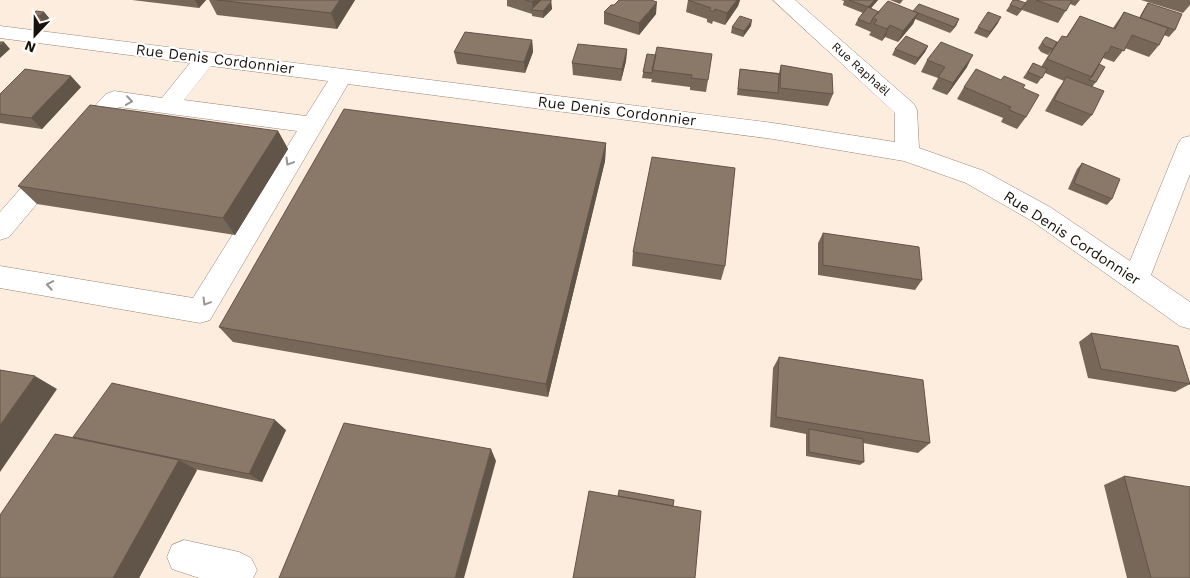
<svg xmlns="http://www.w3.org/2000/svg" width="1190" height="578" font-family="'Work Sans',sans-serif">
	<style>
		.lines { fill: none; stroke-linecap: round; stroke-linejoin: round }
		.minor-casing { stroke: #978575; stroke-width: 1 }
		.minor { fill: #fff; fill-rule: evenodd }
		.wall { fill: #776759 }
		.shaded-wall { fill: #615449 }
		.building { fill: #8a7868; stroke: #615449 }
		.oneway { stroke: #989492 }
		.labels { text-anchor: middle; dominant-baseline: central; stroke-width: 4.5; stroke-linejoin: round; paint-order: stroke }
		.far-street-label { font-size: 12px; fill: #19120c; stroke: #fff }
		.street-label { font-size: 15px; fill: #19120c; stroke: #fff }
	</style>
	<rect width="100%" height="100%" fill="#fdedde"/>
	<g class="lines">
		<defs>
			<path id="minor" d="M773,0H795L914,104L917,110L919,148L984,171L1050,207L1130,261L1178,144L1182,138L1190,136V174L1151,275L1190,302V329L1180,326L1032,221L966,183L904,161L773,139L348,84L210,320L200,323L0,288V266L193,298L297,131L119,107L89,142L81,144L73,142L69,136L73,130L106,94L114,91L162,98L190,63L0,38V26L773,123L895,142V113ZM211,66L328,81L306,116L184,100Z
				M53,159L62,162L65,168L62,174L9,237L0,240V212L44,162Z
				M184,540L239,552L251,558L257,570L253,578H199L172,569L167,557L172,545Z"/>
		</defs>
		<use href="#minor" class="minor-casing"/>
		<use href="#minor" class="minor"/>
	</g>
	<path class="wall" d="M132,0H206L199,8Z
		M209,0H355L337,29L217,15Z
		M507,0H551L552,9L543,18L532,16V14L507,6Z
		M688,0H740L738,6L725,25L713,21L712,24L707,22V19L686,12Z
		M841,0H878L871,8L879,12L913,11L959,19L956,26L950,33L915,19L913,24L898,42L885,37L882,41L869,35L871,32L855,25L858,19L863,13L843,5L844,1Z
		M890,0H903L900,4Z
		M1027,0H1080L1075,6L1070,4L1058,23L1022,10L1017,16L1006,11L1010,5L1025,3Z
		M1141,0H1190V5L1183,13Z
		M1148,3L1175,30L1169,37L1164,35L1159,45L1149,57L1125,48L1114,62L1103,58L1099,64L1096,82L1092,87V115L1082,126L1045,111L1058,89L1064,81L1045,73L1037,84L1023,78L1033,63L1041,67L1051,51L1048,55L1041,52L1038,48L1042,42H1057L1066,37L1080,16L1113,28L1124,12L1139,18L1144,9Z
		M44,12L49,18L44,23L37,22L32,15Z
		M604,12L656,14L639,35L604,24Z
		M998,23L987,38L974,33L978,27Z
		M751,26L743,37L731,33L732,27Z
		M532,40L533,52L525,73L457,64L454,52Z
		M928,46L925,52L915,65L892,55L895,49Z
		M627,49L626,61L621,81L573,75L572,63Z
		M647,54L708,80L706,92L690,90V87L651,82L652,79L642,78Z
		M927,60L967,67L947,95L932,89L938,78L921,72Z
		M781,65L833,94L828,106L737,95L740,69L779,73Z
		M81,87L42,129L0,123V94Z
		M964,87L1023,88L1026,117L1017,129L1001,122L1003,118L957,99Z
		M278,131L288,149L235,235L37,204L18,186Z
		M606,143L605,161L548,397L233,342L219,327Z
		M1082,163L1112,199L1107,205L1068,189L1077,169Z
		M823,233L922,280L915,290L818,275V243Z
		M633,252L725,266L721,280L632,266Z
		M1091,333L1190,384L1175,392L1088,378L1079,342Z
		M779,357L930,443L918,453L863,443L864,462L860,465L806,456V434L770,427L773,368Z
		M286,430L262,482L194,469L197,470L139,578H0L73,437Z
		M1124,476L1190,578H1127L1104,485Z"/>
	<path class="shaded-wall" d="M195,0H206L199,8Z
		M340,0H355L337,29L331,13Z
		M535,0H547L533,10L532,2Z
		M737,0H740L738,6L725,25L727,13Z
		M875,0H878L866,14L868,7Z
		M551,2L552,9L543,18V11Z
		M657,2L656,14L639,35V23Z
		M44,12L49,18L44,23L39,16Z
		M918,13L913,24L898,42L903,31Z
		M1001,17L998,23L987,38L990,32Z
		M959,19L956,26L950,33L954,27Z
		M752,20L751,26L743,37L744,31Z
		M890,25L885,37L882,41L887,29Z
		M532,40L533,52L525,73L524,62Z
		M4,42L10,49L0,58V46Z
		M928,46L925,52L915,65L918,58Z
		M627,49L626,61L621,81L622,69Z
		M973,55L967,67L947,95L953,83Z
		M71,76L81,87L42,129L31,118Z
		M278,131L288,149L235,235L223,218Z
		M606,143L605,161L548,397L546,384Z
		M35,376L57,389L0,472V425Z
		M275,420L286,430L262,482L249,474Z
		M491,449L496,461L464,578H455Z
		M179,460L197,470L139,578H113Z"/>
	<path class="building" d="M217,0H340L331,13Z
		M525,0H535L532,2Z
		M541,0H551V2L543,11L531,10Z
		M619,0H651L657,2L639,23L604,12L611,5H614Z
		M688,0H737L727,13L715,9L714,12L709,10L711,8Z
		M849,0H875L868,7L879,12L873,18L870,24L858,19L868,7Z
		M1013,0H1017L1026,3L1021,9L1010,5Z
		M1036,0H1072L1066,11Z
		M888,1L918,13L903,31L890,25L887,29L874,24L877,20L873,18Z
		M1148,3L1182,14L1175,30L1140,18Z
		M919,4L959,19L954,27L913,11Z
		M36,11L44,12L39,16L32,15Z
		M988,12L1001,17L990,32L978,27Z
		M1124,12L1168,28L1159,45L1132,35L1124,51L1111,46L1108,53L1106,52L1092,77L1047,59L1062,36L1067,37L1080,16L1115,29Z
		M740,16L752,20L744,31L732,27Z
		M465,32L532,40L524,62L454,52Z
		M906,36L928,46L918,58L895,49Z
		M1046,37L1057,42L1053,49L1045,46L1042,42Z
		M0,42H4L0,46Z
		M941,42L973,55L953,83L938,77L945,67L927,60Z
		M578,44L627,49L622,69L572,63Z
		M657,47L712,54L708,80L691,78L692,75L652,70Z
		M647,54L656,55L652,73L643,72Z
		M1033,63L1047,69L1042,78L1028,72Z
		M1099,64L1105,67L1096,82L1089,80Z
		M781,65L832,74L833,94L780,88Z
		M25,69L71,76L31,118L0,114V94Z
		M740,69L779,74L778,93L738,89Z
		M976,69L1001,80L1004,76L1025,85L1023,88L1039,95L1026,117L1009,110L1011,107L964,87Z
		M1066,77L1104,91L1092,115L1054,100Z
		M90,105L278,131L223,218L18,186Z
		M344,109L606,143L546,384L219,327Z
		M652,157L735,168L725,266L633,252Z
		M1082,163L1120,179L1112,199L1074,183Z
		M823,233L919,247L922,280L823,265Z
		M1091,333L1178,346L1190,384L1101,369Z
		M779,357L923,380L930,443L776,417Z
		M0,370L35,376L0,425Z
		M112,383L275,420L249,474L73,437Z
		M344,423L491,449L455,578H279Z
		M809,429L863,439L864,462L809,452Z
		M55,434L179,460L113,578H0V515Z
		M1124,476L1190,487V578H1151Z
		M619,490L674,500L673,506L618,496Z
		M589,491L701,511L695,578H573Z"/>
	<defs><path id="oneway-chevron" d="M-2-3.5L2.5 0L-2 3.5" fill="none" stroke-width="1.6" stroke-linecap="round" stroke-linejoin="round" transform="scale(1.25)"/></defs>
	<g class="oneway">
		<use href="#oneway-chevron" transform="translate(129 101) rotate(8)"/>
		<use href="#oneway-chevron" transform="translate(289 162) rotate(121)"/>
		<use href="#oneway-chevron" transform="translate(50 285) rotate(-170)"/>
		<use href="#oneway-chevron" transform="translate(206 302) rotate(121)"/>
	</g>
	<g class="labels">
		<g class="far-street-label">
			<text transform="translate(861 69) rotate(42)">Rue Raphaël</text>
		</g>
		<g class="street-label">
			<text transform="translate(215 59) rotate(7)">Rue Denis Cordonnier</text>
			<text transform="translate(617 111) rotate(7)">Rue Denis Cordonnier</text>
			<text transform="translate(1072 238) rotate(33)">Rue Denis Cordonnier</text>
		</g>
	</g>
	<g transform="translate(35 35) rotate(202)" stroke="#ffffff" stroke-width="4" paint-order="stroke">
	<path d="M0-4L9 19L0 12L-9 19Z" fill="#19120c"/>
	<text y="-8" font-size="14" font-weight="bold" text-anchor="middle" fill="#19120c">N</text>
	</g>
</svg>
